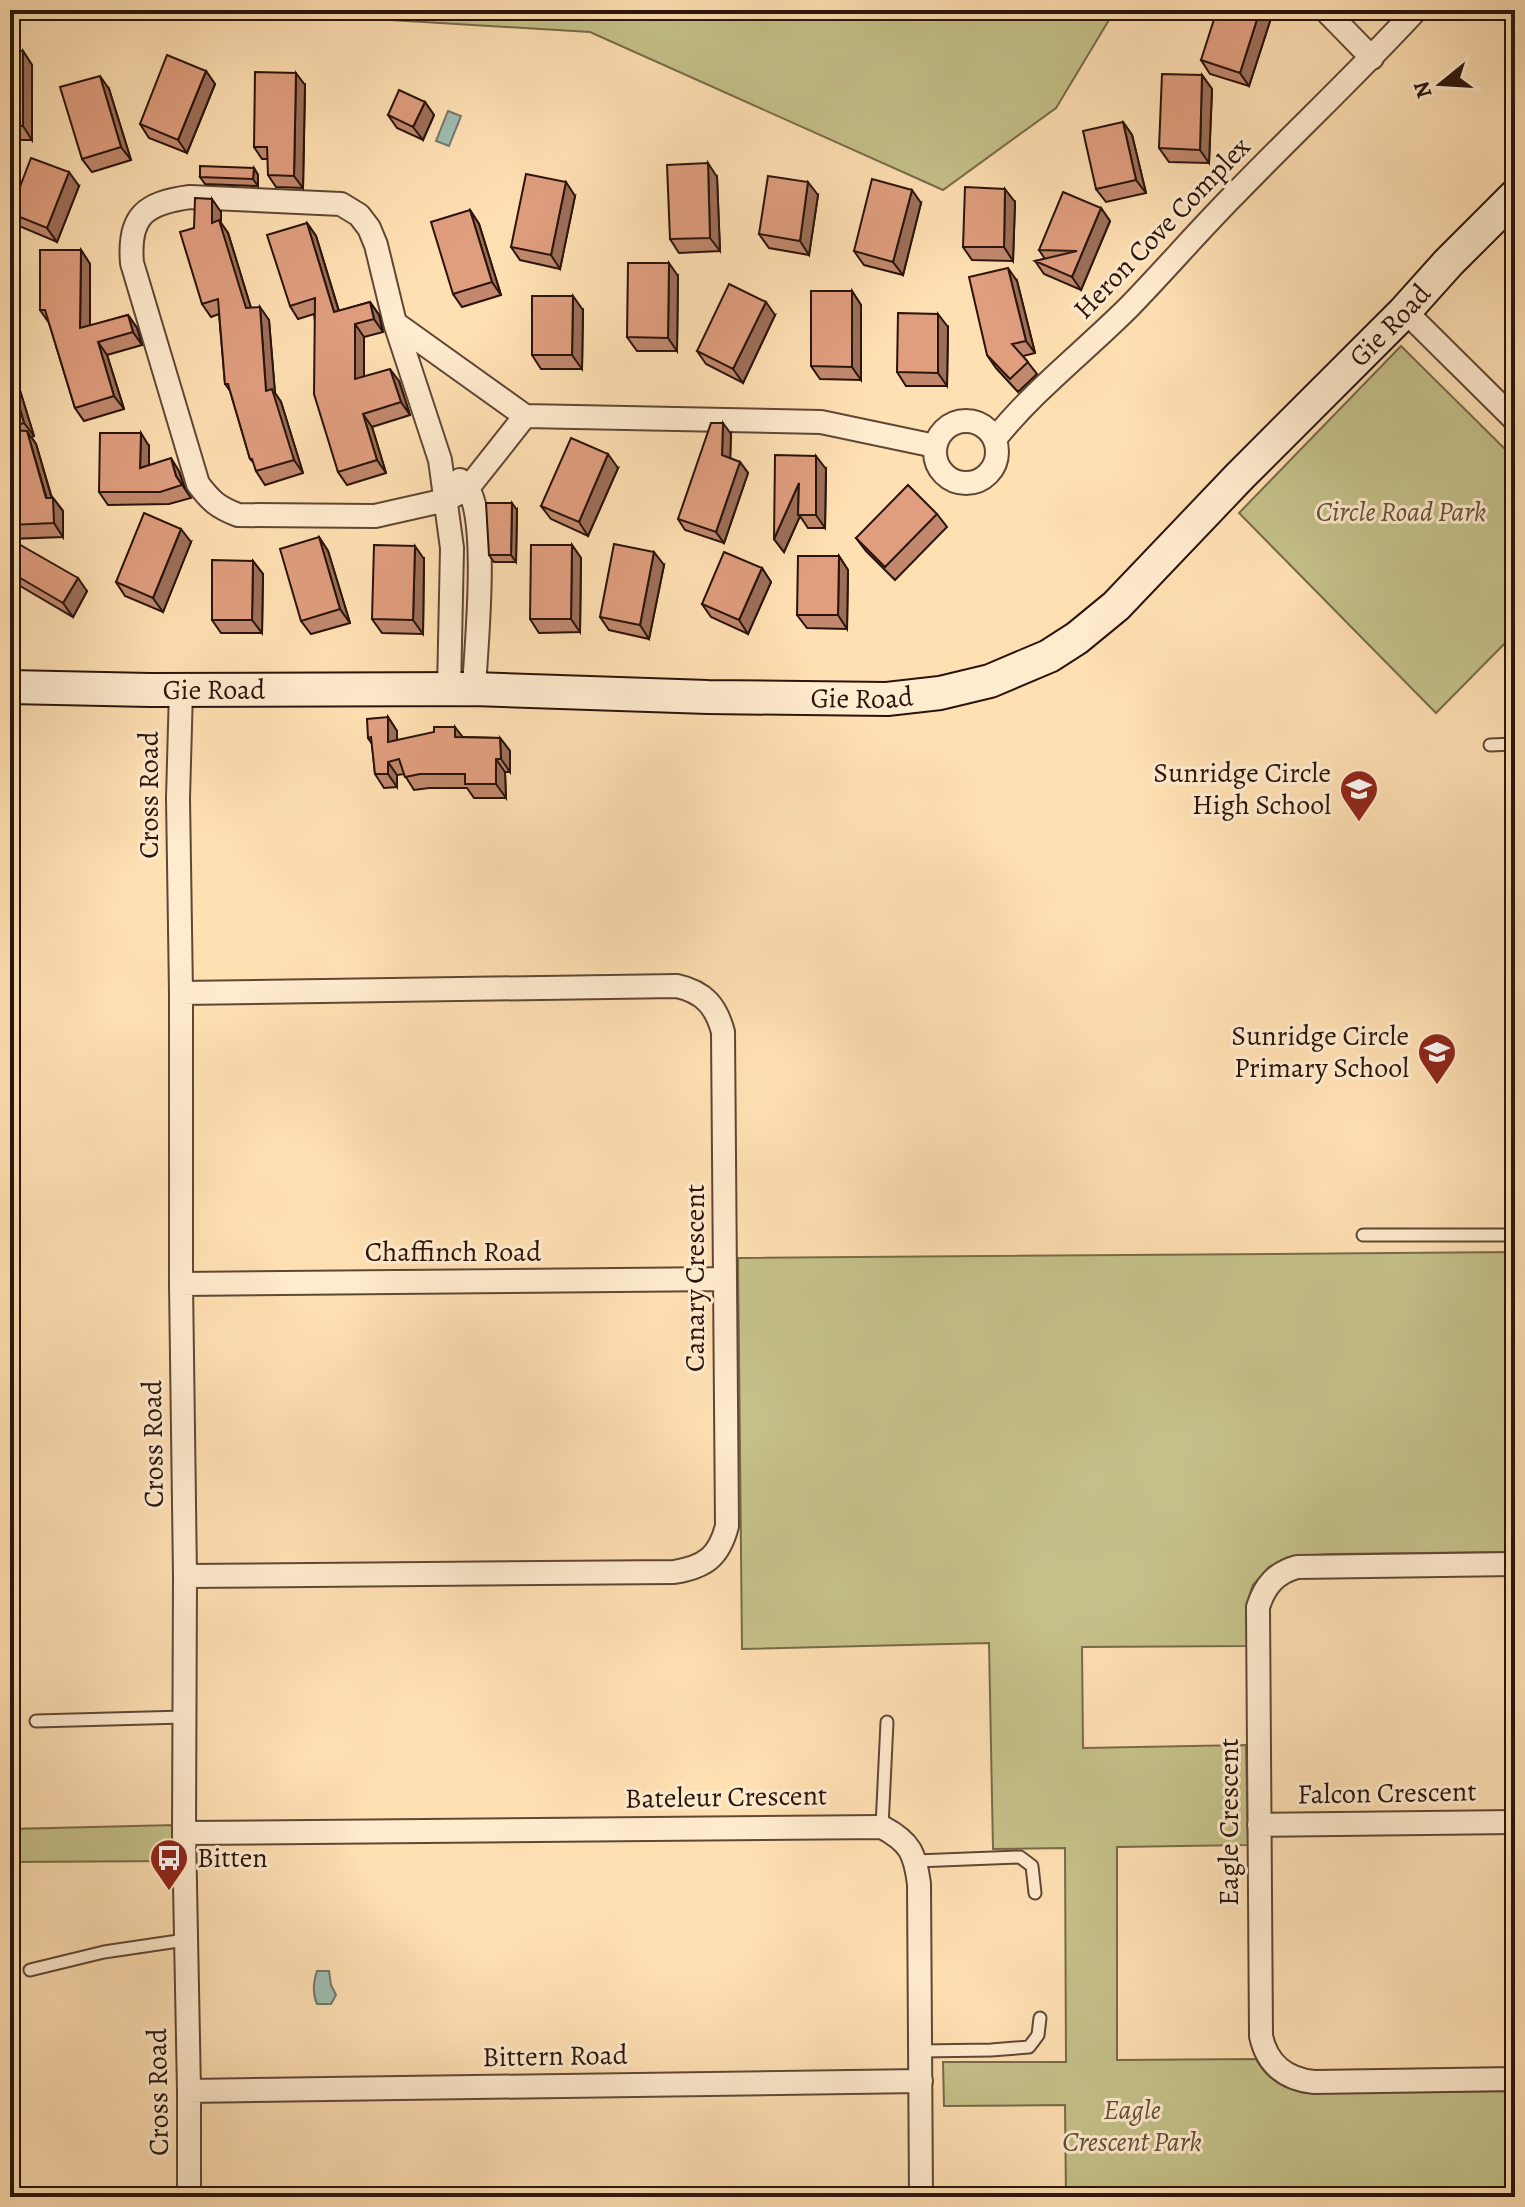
<svg xmlns="http://www.w3.org/2000/svg" width="1525" height="2207" font-family="Alegreya,serif">
	<style>
		.green { fill: #c5c189; stroke: #786a4a; stroke-width: 2 }
		.water { fill: #a0bdb1; stroke: #71796f; stroke-width: 2 }
		.lines { fill: none; stroke-linecap: round; stroke-linejoin: round }
		.lane-casing { stroke: #5f4736; stroke-width: 15 }
		.street-casing { stroke: #5f4736; stroke-width: 26 }
		.secondary-casing { stroke: #2a140c; stroke-width: 36 }
		.lane { stroke: #ffebce; stroke-width: 11 }
		.street { stroke: #ffebce; stroke-width: 22 }
		.secondary { stroke: #ffebce; stroke-width: 32 }
		.wall { fill: #c1886d; stroke: #2a140c; stroke-width: 2 }
		.shaded-wall { fill: #9d6f59; stroke: #2a140c; stroke-width: 2 }
		.building { fill: #e09e7f; stroke: #2a140c; stroke-width: 2 }
		.labels { text-anchor: middle; dominant-baseline: central; stroke-width: 6; stroke-linejoin: round; paint-order: stroke }
		.street-label { font-size: 28px; fill: #2a140c; stroke: #ffebce }
		.park-label { font-size: 28px; font-style: italic; fill: #605138; stroke: #ffebce }
		.poi-label { font-size: 28px; fill: #2a140c; stroke: #ffebce; text-anchor: end }
	</style>
	<rect width="100%" height="100%" fill="#ffe0b3"/>
	<filter id="stains"><feTurbulence type="fractalNoise" baseFrequency=".0025" numOctaves="4"/><feColorMatrix values="0 0 0 0 .2 0 0 0 0 .09 0 0 0 0 .02 0 0 0 .5 -.17"/></filter>
	<radialGradient id="worn" r=".72"><stop offset=".6" stop-color="#630" stop-opacity="0"/><stop offset="1" stop-color="#630" stop-opacity=".3"/></radialGradient>
	<path class="green" d="M225,10H1115L1056,108L943,190L590,32Z
		M1401,346L1515,459V633L1436,713L1239,513Z
		M1515,1252V1552L1330,1554L1288,1557L1269,1567L1253,1585L1249,1597L1247,1646L1082,1647L1083,1748L1246,1745L1248,1845L1117,1847V2060L1256,2059C1267,2079 1283,2089 1305,2093L1515,2091V2197H1508L1507,2188L1145,2191V2197H1066L1065,2105L944,2106L943,2062H1066L1065,1848L993,1849L989,1643L742,1649L738,1258Z
		M175,1825L176,1861L10,1862V1829Z"/>
	<path class="water" d="M448,111L461,116L449,146L436,141Z
		M317,1971H329L331,1985L336,1995L331,2004H317C312,1993 313,1983 317,1971Z"/>
	<g class="lines">
		<defs>
			<path id="lane" d="M1490,745L1515,744
				M1363,1235H1515
				M36,1721L184,1717
				M882,1827L887,1722
				M916,1861L1020,1857L1032,1866L1035,1893
				M30,1970L104,1952L185,1940
				M920,2051L991,2050L1029,2047L1038,2035L1040,2018"/>
			<path id="street" d="M1325,10L1372,58
				M1405,311L1515,420
				M395,323L525,416L821,422L935,446
				M935 452a31 31 0 1 1 62 0a31 31 0 1 1-62 0Z
				M995,439C1034,390 1085,351 1129,307C1166,269 1200,229 1237,192C1296,131 1358,73 1416,10
				M460,480C460,480 468,487 468,489C489,522 476,646 474,689
				M181,690L178,798L181,993V1284L185,1576L184,1833L189,2091V2197
				M449,690L452,548L440,460L395,323L376,245L369,228L359,215L341,204L190,197C145,203 128,216 132,263L198,484C211,501 217,507 238,515L375,516L446,500L468,488L525,416
				M181,993L677,986C704,992 716,1006 723,1032L727,1526C719,1557 705,1567 674,1572L185,1576
				M181,1284L725,1279
				M1515,1564L1297,1567C1276,1573 1265,1585 1258,1607L1261,2036C1267,2064 1285,2079 1314,2082L1515,2079
				M1259,1825L1515,1822
				M184,1833L882,1827C910,1842 915,1853 919,1884L921,2197
				M189,2091L921,2081"/>
			<g id="secondary">
				<path id="s1" d="M10,687L150,690L474,689L708,697L887,699L940,693L990,681L1049,656L1077,638L1116,606L1240,476L1405,311L1448,263L1515,196"/>
			</g>
		</defs>
		<use href="#lane" class="lane-casing"/>
		<use href="#street" class="street-casing"/>
		<use href="#secondary" class="secondary-casing"/>
		<use href="#lane" class="lane"/>
		<use href="#street" class="street"/>
		<use href="#secondary" class="secondary"/>
	</g>
	<path class="wall" d="M1272,15L1249,86L1210,74L1201,60Z
		M10,51H23L32,65V140H10Z
		M206,71L215,84L187,153L149,138L140,124Z
		M1202,75L1212,89L1209,163L1169,162L1159,148Z
		M305,85L303,188L276,187L268,175V159H262L254,147Z
		M109,89L131,160L92,172L82,159Z
		M425,102L434,115L423,140L397,128L388,115Z
		M1123,122L1132,135L1146,193L1106,202L1096,189Z
		M254,168L258,175V186L205,184L200,177Z
		M717,177L720,251L679,253L670,239Z
		M79,186L57,242L19,226L10,214V211Z
		M818,195L809,255L769,248L759,234Z
		M575,196L560,269L520,260L511,247Z
		M1015,202L1013,261L972,260L963,247Z
		M921,203L903,275L864,265L854,251Z
		M1101,208L1110,221L1081,290L1044,274L1035,261L1045,259L1039,250Z
		M470,210L479,224L501,295L462,307L453,294Z
		M221,212V223L228,233L251,308L269,320L275,393L281,402L303,473L265,485L256,471L254,463L250,459L230,391L225,384L219,314L211,317L202,304L194,228Z
		M307,223L316,236L339,311L370,302L379,315L383,332L364,337V377L399,381L410,415L372,427L386,473L347,485L338,472L314,314L298,319L290,306Z
		M81,250L90,264V326L128,315L137,328L142,345L107,355L124,409L84,421L75,408L49,323L40,310Z
		M678,276L677,351H637L627,337Z
		M1017,281L1035,353L1023,356L1037,374L1018,392L996,368L987,355Z
		M852,291L861,305V380L820,379L811,366Z
		M583,310L582,369H541L532,355Z
		M775,315L743,383L706,364L697,351Z
		M948,327L947,386H906L897,372Z
		M10,358L34,436L31,437L36,444L52,498H53L63,511V537L10,539L87,591L73,617L10,580V497H18L10,471Z
		M731,434L730,458L740,462L748,473L724,543L685,530L678,519Z
		M149,446V465L179,471L185,489L191,498L169,504L108,505L99,492Z
		M618,468L588,536L551,519L541,506Z
		M826,469L825,528H808L800,516L784,552L774,539Z
		M517,510L516,562H494L489,555Z
		M937,514L947,527L895,580L866,551L856,538Z
		M319,537L328,551L350,623L311,634L301,621Z
		M191,542L163,612L125,596L116,582Z
		M572,545L581,558L580,632L539,633L530,619Z
		M839,556L848,570L847,629L807,628L797,615Z
		M424,559L423,634L382,633L372,619Z
		M253,561L263,574L262,633H221L212,620Z
		M664,565L649,639L609,630L600,617Z
		M762,568L771,582L748,634L711,617L702,604Z
		M388,717L397,731V740L463,737L500,738L510,751V772H505L506,798H474L467,788H429L414,790L404,774L397,775V787L384,788L375,774L372,744L368,738Z"/>
	<path class="shaded-wall" d="M1260,10H1268L1272,15L1249,86L1240,73Z
		M23,51L32,65V140L23,126Z
		M206,71L215,84L187,153L178,140Z
		M296,73L305,85L303,188L294,176Z
		M1202,75L1212,89L1209,163L1200,150Z
		M100,76L109,89L131,160L121,147Z
		M425,102L434,115L423,140L413,127Z
		M1123,122L1132,135L1146,193L1136,180Z
		M708,163L717,177L720,251L710,238Z
		M254,168L258,175V186L253,179Z
		M69,172L79,186L57,242L47,228Z
		M566,182L575,196L560,269L551,255Z
		M808,182L818,195L809,255L800,241Z
		M1005,189L1015,202L1013,261L1004,247Z
		M912,190L921,203L903,275L893,262Z
		M212,199L221,212V223L228,233L255,321L246,308L212,223Z
		M1101,208L1110,221L1081,290L1072,277Z
		M470,210L479,224L501,295L492,282Z
		M307,223L316,236L343,325L334,312Z
		M81,250L90,264V341L80,328Z
		M669,263L678,276L677,351L668,338Z
		M1008,268L1017,281L1035,353L1026,341Z
		M852,291L861,305V380L852,367Z
		M573,296L583,310L582,369L572,355Z
		M370,302L379,315L383,332L374,319Z
		M766,302L775,315L743,383L733,369Z
		M260,307L269,320L275,393L281,402L303,473L294,460L266,391Z
		M938,314L948,327L947,386L938,373Z
		M128,315L137,328L142,345L133,332Z
		M355,324L364,337V392L355,379Z
		M98,342L107,355L124,409L114,396Z
		M10,358L34,436L24,423L10,376Z
		M390,369L399,381L410,415L401,402Z
		M363,414L372,427L386,473L377,460Z
		M723,423L731,434L730,467L722,455Z
		M27,431L36,444L53,503V498L63,511V537L54,523Z
		M141,433L149,446V480L140,468Z
		M608,454L618,468L588,536L579,522Z
		M816,456L826,469L825,528L816,515Z
		M171,458L179,471L185,489L176,476Z
		M740,462L748,473L724,543L716,532Z
		M799,483L798,515L800,516L784,552L774,539Z
		M512,503L517,510L516,562L511,555Z
		M181,529L191,542L163,612L153,598Z
		M319,537L328,551L350,623L340,609Z
		M572,545L581,558L580,632L571,619Z
		M415,546L424,559L423,634L413,620Z
		M654,552L664,565L649,639L640,625Z
		M839,556L848,570L847,629L838,615Z
		M253,561L263,574L262,633L252,620Z
		M762,568L771,582L748,634L739,620Z
		M78,578L87,591L73,617L63,603Z
		M388,717L397,731V756L388,742Z
		M455,727L465,740L455,737Z
		M500,738L510,751V772L501,759Z
		M496,759L505,772L506,798L496,784Z
		M388,762L397,775V787L388,774Z"/>
	<path class="building" d="M1217,10H1260L1240,73L1201,60Z
		M10,51H23V126H10Z
		M167,55L206,71L178,140L140,124Z
		M255,72L296,73L294,176L268,175L267,147H254Z
		M1162,74L1202,75L1200,150L1159,148Z
		M100,76L121,147L82,159L60,87Z
		M399,90L425,102L413,127L388,115Z
		M1123,122L1136,180L1096,189L1083,131Z
		M31,158L69,172L47,228L10,213Z
		M708,163L710,238L670,239L667,165Z
		M200,166L254,168L253,179L200,177Z
		M526,174L566,182L551,255L511,247Z
		M768,176L808,182L800,241L759,234Z
		M872,179L912,190L893,262L854,251Z
		M965,187L1005,189L1004,247H963Z
		M1063,192L1101,208L1072,277L1035,261L1077,251L1039,250Z
		M195,198L212,199V223L219,220L246,308L260,307L266,391L272,389L294,460L256,471L252,459H250L228,384H225L218,299L202,304L180,232L194,228Z
		M470,210L492,282L453,294L431,222Z
		M307,223L334,312L370,302L374,319L355,324V379L390,369L401,402L363,414L377,460L338,472L314,394L315,298L290,306L267,235Z
		M40,250H81L80,328L128,315L133,332L98,342L114,396L75,408L45,310H40Z
		M628,263H669L668,338L627,337Z
		M1008,268L1026,341L1012,344L1028,362L1010,379L987,355L969,277Z
		M729,284L766,302L733,369L697,351Z
		M811,291H852V367L811,366Z
		M532,296H573L572,355H532Z
		M898,313L938,314V373L897,372Z
		M10,376L24,423L10,427Z
		M711,423H723L722,455L740,462L716,532L678,519Z
		M10,430L27,431L46,498H53L54,523L10,525V497H18L10,471Z
		M100,433H141L140,468L171,458L176,476L182,485L160,492H99Z
		M571,438L608,454L579,522L541,506Z
		M775,455L816,456V515H798L799,483L774,539Z
		M908,485L937,514L885,567L856,538Z
		M486,503H512L511,555H489Z
		M144,513L181,529L153,598L116,582Z
		M319,537L340,609L301,621L280,549Z
		M10,539L78,578L63,603L10,572Z
		M614,544L654,552L640,625L600,617Z
		M374,545L415,546L413,620L372,619Z
		M531,545H572L571,619H530Z
		M724,552L762,568L739,620L702,604Z
		M798,556H839L838,615H797Z
		M212,560L253,561L252,620H212Z
		M388,717V742L434,732V727H455V737L500,738L501,759H496V784H465V774H420L405,777L399,759L388,762V774H375L371,737L368,738L367,719Z"/>
	<defs>
		<symbol id="school-pin" viewBox="-11 -11 22 30"><path d="M0 17L-7.5 6A9.5 9.5 0 1 1 7.5 6Z" fill="#8f2418" stroke="#ffebce"/><path d="M0-5L7-2L0 1L-7-2ZM-4 1L0 2.5L4 1V4Q0 6-4 4Z" fill="#fff"/></symbol>
		<symbol id="bus-pin" viewBox="-11 -11 22 30"><path d="M0 17L-7.5 6A9.5 9.5 0 1 1 7.5 6Z" fill="#8f2418" stroke="#ffebce"/><path d="M-5-6H5V4H4V6H2V4H-2V6H-4V4H-5ZM-3.5-4V0h7V-4ZM-3.5 1.2v1.5H-2V1.2ZM2 1.2v1.5H3.5V1.2Z" fill="#fff"/></symbol>
	</defs>
	<g fill-rule="evenodd">
		<use href="#school-pin" x="1337" y="767" width="44" height="60"/>
		<use href="#school-pin" x="1415" y="1030" width="44" height="60"/>
		<use href="#bus-pin" x="147" y="1836" width="44" height="60"/>
	</g>
	<g class="labels">
		<g class="street-label">
			<text transform="translate(1162 228) rotate(-46)">Heron Cove Complex</text>
			<text stroke="none"><textPath href="#s1" startOffset="1522">Gie Road</textPath></text>
			<text stroke="none"><textPath href="#s1" startOffset="204">Gie Road</textPath></text>
			<text stroke="none"><textPath href="#s1" startOffset="852">Gie Road</textPath></text>
			<text transform="translate(149 795) rotate(-90)">Cross Road</text>
			<text x="453" y="1252">Chaffinch Road</text>
			<text transform="translate(695 1278) rotate(-90)">Canary Crescent</text>
			<text transform="translate(153 1444) rotate(-91)">Cross Road</text>
			<text transform="translate(1387 1793) rotate(-1)">Falcon Crescent</text>
			<text transform="translate(726 1797) rotate(-1)">Bateleur Crescent</text>
			<text transform="translate(1229 1822) rotate(-90)">Eagle Crescent</text>
			<text transform="translate(555 2056) rotate(-1)">Bittern Road</text>
			<text transform="translate(158 2092) rotate(-91)">Cross Road</text>
		</g>
		<g class="park-label">
			<text x="1401" y="512">Circle Road Park</text>
			<text x="1132" y="2110">Eagle<tspan x="1132" dy="32">Crescent Park</tspan></text>
		</g>
		<g class="poi-label">
			<text x="1331" y="773">Sunridge Circle<tspan x="1331" dy="32">High School</tspan></text>
			<text x="1409" y="1036">Sunridge Circle<tspan x="1409" dy="32">Primary School</tspan></text>
			<text x="197" y="1858" text-anchor="start">Bitten</text>
		</g>
	</g>
	<rect width="1525" height="2207" fill="none" stroke="#ffe0b3" stroke-width="40"/>
	<rect x="12" y="12" width="1501" height="2183" fill="none" stroke="#2a140c" stroke-width="4"/>
	<rect x="20" y="20" width="1485" height="2167" fill="none" stroke="#2a140c" stroke-width="2"/>
	<g transform="translate(1441 84) rotate(252)" stroke="#ffebce" stroke-width="6" paint-order="stroke">
	<path d="M0-6L14 30L0 20L-14 30Z" fill="#2a140c"/>
	<text y="-12" font-size="22" font-weight="bold" text-anchor="middle" fill="#2a140c">N</text>
	</g>
	<rect width="100%" height="100%" filter="url(#stains)"/>
	<rect width="100%" height="100%" fill="url(#worn)"/>
</svg>
